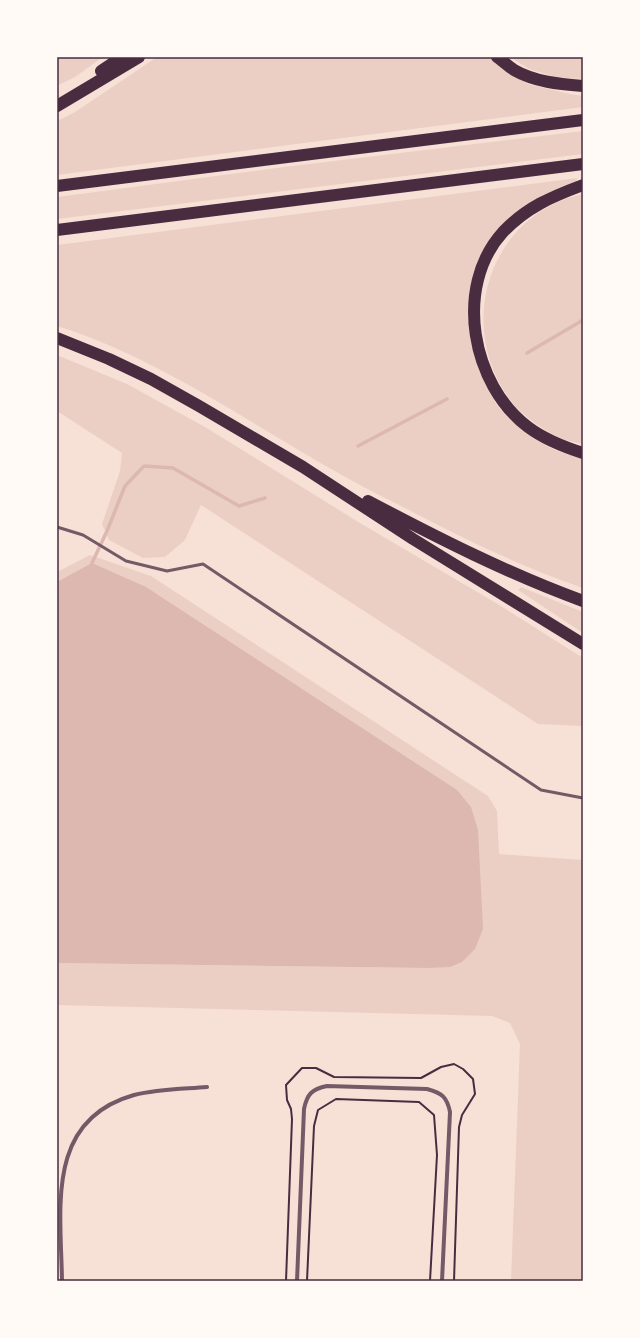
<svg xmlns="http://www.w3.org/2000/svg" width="640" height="1338" font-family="Poppins,sans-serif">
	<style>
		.green { fill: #ebcfc5 }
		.water { fill: #dcb8b0 }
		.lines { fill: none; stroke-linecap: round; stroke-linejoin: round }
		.stream { stroke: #dcb8b0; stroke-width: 3.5 }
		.path { stroke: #4a2c40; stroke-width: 2 }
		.service { stroke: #755966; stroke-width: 3 }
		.minor { stroke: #755966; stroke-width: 4 }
		.motorway { stroke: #4a2c40; stroke-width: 12 }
		.neatline { fill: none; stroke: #4a2c40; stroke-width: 1.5 }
	</style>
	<rect width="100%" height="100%" fill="#f7e1d7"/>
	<path class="green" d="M57,57H103L75,77L57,86Z
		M157,57H491L496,63L528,84L570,94L583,96V107L57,175V121L75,112Z
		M510,57H583V79L559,78L529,69Z
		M583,131V154L57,219V197L284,167Z
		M577,178L576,182L543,195L523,207L507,222L491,243L469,320L472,344L480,373L495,402L507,417L531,437L557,451L583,458V588C519,566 458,536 399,505C379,495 359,485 340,474C247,422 159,358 57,326V245Z
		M583,194V444C575,442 567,441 560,438C544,430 527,419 515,406C453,332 486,215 583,194Z
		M57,355L127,384L205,427L360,523L496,603L583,658V726L538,724L201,505L185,540L165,557L143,558L109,540L102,524L120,471L122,453L57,411Z
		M90,555L151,576L488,796L497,811L499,854L583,860V1281H511L520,1044L510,1023L492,1016L57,1005V963L427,968L57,582V572Z
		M521,587L583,612V633L518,590Z"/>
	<path class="water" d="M92,563L146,587L457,790L471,807L478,830L483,929L475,949L462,962L450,967L427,968L57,963V582Z"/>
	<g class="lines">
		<path class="stream" d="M527,353L583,320
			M358,446L447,399
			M92,563L107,531L125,486L144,466L173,468L239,506L265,498"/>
		<path class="path" d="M286,1281L292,1119L291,1109L287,1100L286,1085L302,1068H316L334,1077L421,1078L441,1067L454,1064L463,1069L473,1079L475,1094L462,1115L459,1127L454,1281
			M307,1281L314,1126L318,1110L336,1099L419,1102L434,1115L437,1155L430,1281"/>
		<path class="service" d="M57,527L83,535L126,561L167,571L203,564L541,790L583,798"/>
		<path class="minor" d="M62,1281C61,1208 45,1120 134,1095C158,1089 183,1089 207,1087
			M297,1281L304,1109C307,1094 312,1089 327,1086L427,1089C442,1093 447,1097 450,1112L442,1281"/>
		<path class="motorway" d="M497,57C503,61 508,66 514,70C535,82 559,84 583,86
			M101,71L122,57
			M57,106L139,57
			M583,185C551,197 527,207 503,232C453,287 472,385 528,427C544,439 564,447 583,453
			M57,186L583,120
			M57,230L583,164
			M57,338L109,359L151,379L199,406L303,467L413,539L583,644
			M368,501C438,538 509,574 583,601"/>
	</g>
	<rect width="640" height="1338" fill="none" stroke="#fffaf5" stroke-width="116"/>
	<rect x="58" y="58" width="524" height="1222" class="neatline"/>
</svg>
